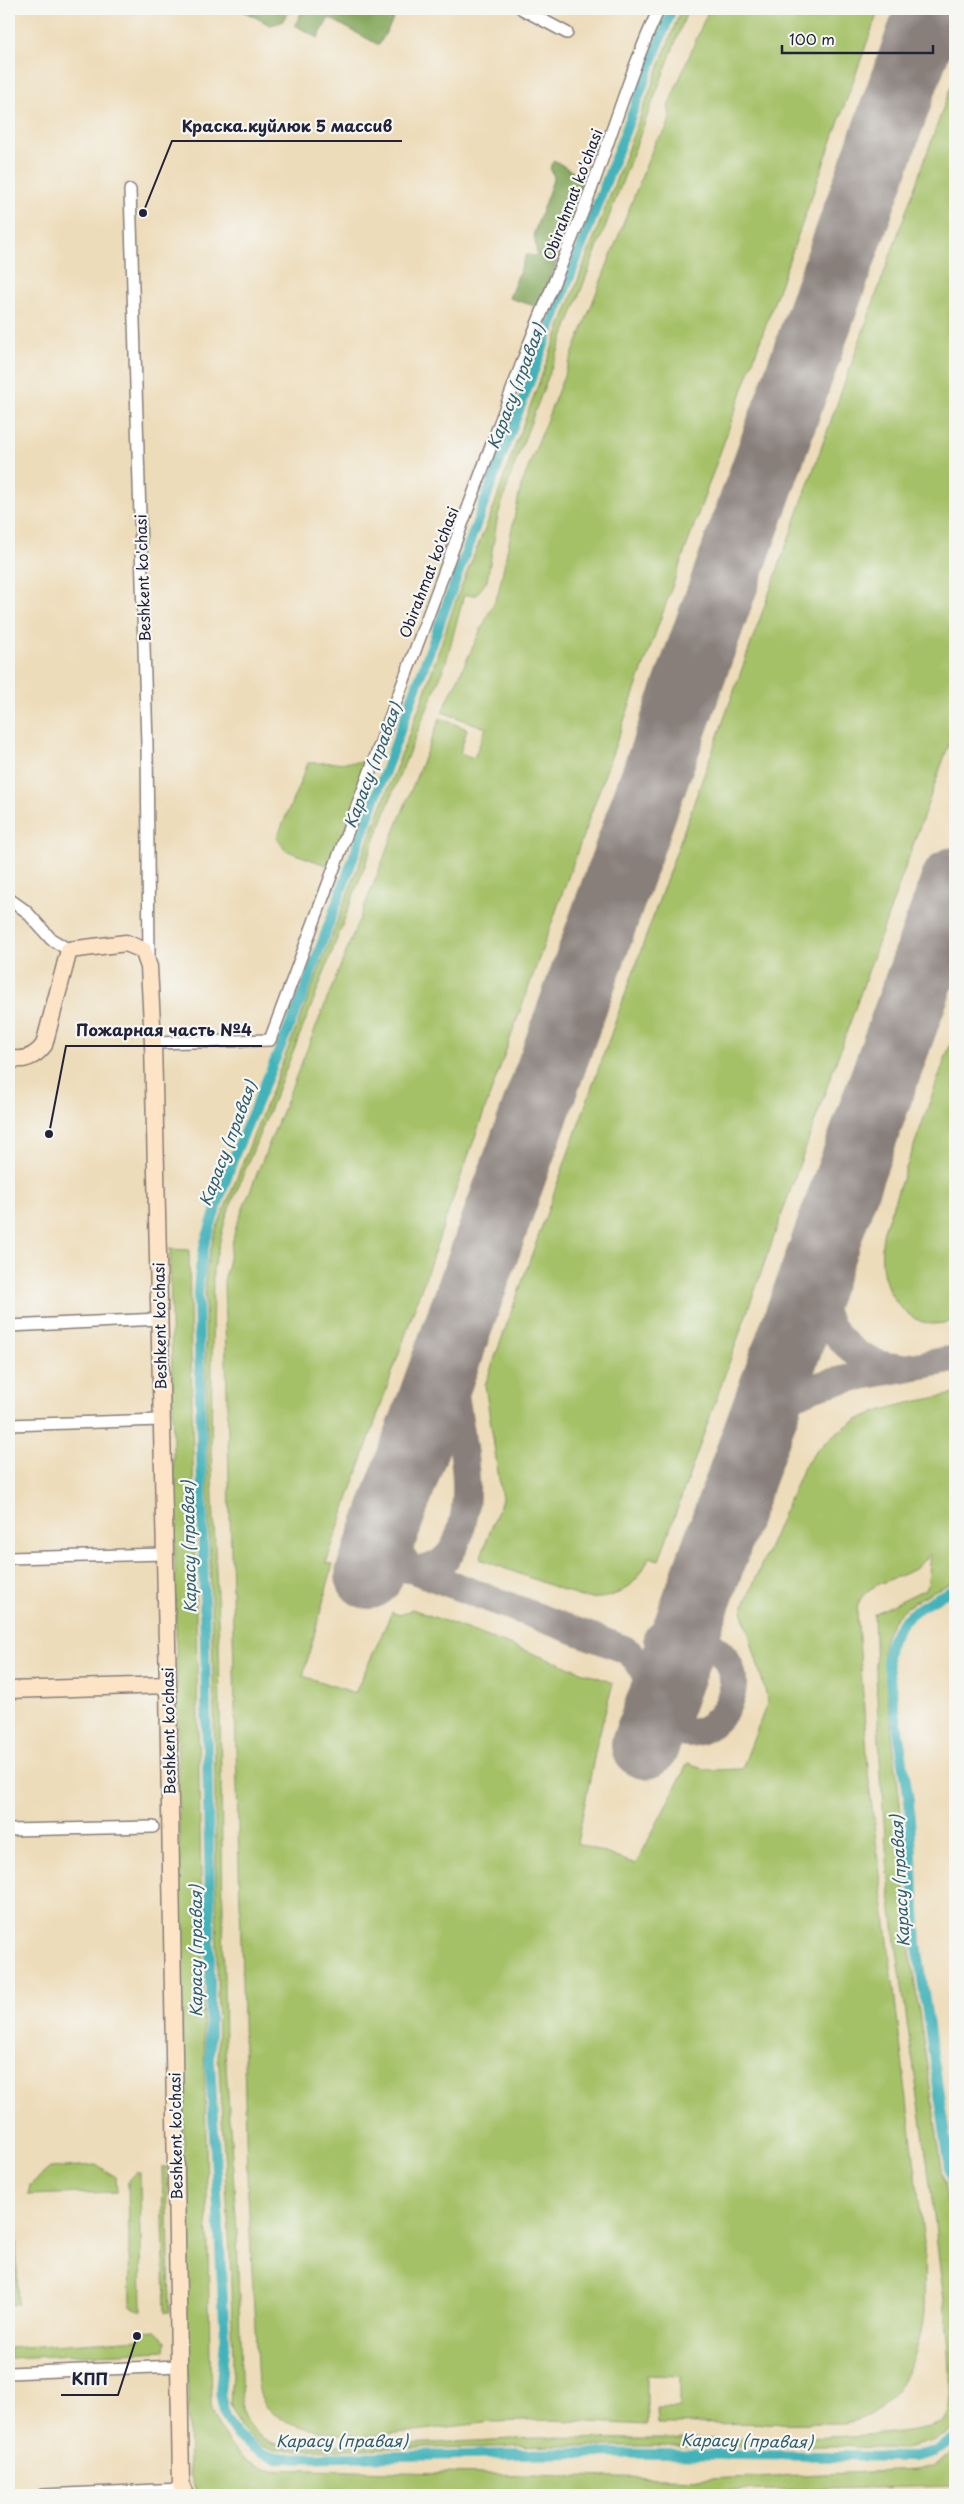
<svg xmlns="http://www.w3.org/2000/svg" width="964" height="2504" font-family="'Playpen Sans',sans-serif">
	<style>
		.green { fill: #a5c167; stroke: #647251 }
		.forest { fill: #84a75c; stroke: #53644c }
		.lines { fill: none; stroke-linecap: round; stroke-linejoin: round }
		.canal { stroke: #43b3ba; stroke-width: 10 }
		.taxiway { stroke: #887f7a; stroke-width: 28 }
		.runway { stroke: #887f7a; stroke-width: 68 }
		.street-casing { stroke: #887f7a; stroke-width: 14 }
		.secondary-casing { stroke: #887f7a; stroke-width: 19 }
		.street { stroke: #fff; stroke-width: 11 }
		.secondary { stroke: #fee4c6; stroke-width: 16 }
		.labels { text-anchor: middle; dominant-baseline: central; stroke-width: 4.5; stroke-linejoin: round; paint-order: stroke }
		.street-label { font-size: 15px; fill: #22223b; stroke: #f6f6f2 }
		.water-label { font-size: 16px; font-style: italic; fill: #2f5c6e; stroke: #f6f6f2 }
		.leader { fill: none; stroke: #22223b; stroke-width: 2 }
		.callout-dot { fill: #22223b; stroke: #f6f6f2; stroke-width: 2 }
		.callout-label { font-size: 16px; text-anchor: middle; font-weight: bold; fill: #22223b; stroke: #f6f6f2; stroke-width: 4.5; stroke-linejoin: round; paint-order: stroke }
	</style>
	<rect width="100%" height="100%" fill="#f6f6f2"/>
	<filter id="ink" filterUnits="userSpaceOnUse"><feTurbulence type="fractalNoise" baseFrequency=".02" numOctaves="2"/><feDisplacementMap in="SourceGraphic" scale="10" xChannelSelector="R" yChannelSelector="G"/><feConvolveMatrix kernelMatrix="1 2 1 2 8 2 1 2 1" color-interpolation-filters="sRGB"/></filter>
	<filter id="wash" filterUnits="userSpaceOnUse"><feTurbulence type="fractalNoise" baseFrequency=".0096" numOctaves="4" result="noise"/><feDisplacementMap in="SourceGraphic" scale="20" xChannelSelector="R" yChannelSelector="G"/><feGaussianBlur stdDeviation="1.12" result="paint"/><feColorMatrix in="noise" values="0 0 0 0 0 0 0 0 0 0 0 0 0 0 0 0 0 1.4 0 .05"/><feComposite in="paint" operator="in"/></filter>
	<g filter="url(#wash)">
		<rect width="100%" height="100%" fill="#eddcb9"/>
		<path class="green" d="M681,9H688L513,469L498,515L487,581L476,595H464L445,665L394,789L311,1007L226,1217L213,1269L211,1450L219,1645L225,2051L237,2231L242,2410C247,2431 267,2445 288,2446C335,2444 382,2446 428,2443C465,2442 502,2439 539,2438C595,2438 917,2446 943,2421C960,2404 942,2288 939,2261C927,2141 905,2022 891,1902C881,1806 877,1710 874,1614L927,1588L931,1554C926,1558 922,1563 917,1567C898,1581 859,1582 857,1611L869,1782L924,2243C924,2266 925,2289 924,2312C920,2358 894,2418 843,2423L657,2424L656,2408H680V2376L647,2375V2425L553,2420L492,2422L371,2436C341,2435 281,2431 264,2403C261,2398 259,2391 258,2385L247,2175L224,1281L236,1226L440,718L467,729L460,753L474,758L486,728L442,712L498,594L521,486L656,140C668,132 672,120 668,106L709,9H879L446,1218L326,1563L333,1565L303,1676L355,1693L392,1612L400,1615L412,1609L613,1683L597,1743L577,1843L636,1864L688,1763L709,1770L742,1769L768,1701L742,1610L802,1470C840,1412 893,1406 955,1394V1581C922,1597 884,1611 883,1654L900,1803L908,1937L955,2257V2425L947,2434L932,2441L902,2449L838,2446H564L276,2450L260,2445L242,2431L230,2403L233,2360L230,2253L218,2052L214,1708L207,1450L205,1295L206,1269L214,1235L301,1016L422,700L457,597L493,509L516,443Z
			M955,75V727L659,1560L649,1557C638,1587 613,1603 581,1597L480,1559L502,1499L485,1385Z
			M370,762L331,867L285,850L277,838L308,763Z
			M955,1031V1321C948,1322 940,1324 932,1324C926,1324 916,1320 911,1316C882,1296 878,1262 884,1230Z
			M170,1249L189,1250L211,2406C220,2435 235,2459 264,2469L707,2479L916,2470L933,2466L955,2451V2486L556,2495H200L192,2484L189,2472Z
			M96,2165L116,2177L117,2192L28,2195L30,2185L50,2168Z
			M162,2167H167L170,2312H165Z
			M135,2173H140L142,2311L130,2306L128,2180Z
			M9,2238H16L18,2304H10Z
			M156,2331L166,2340L165,2351L9,2358V2348L141,2339V2332Z"/>
		<path class="forest" d="M239,9H290L282,22L270,25Z
			M303,9H399L379,45L329,18L318,38L295,25Z
			M554,160L584,179L590,164L595,170L538,307L509,298L526,255L537,256L534,233L554,177L550,168Z"/>
		<g class="lines">
			<path class="canal" d="M672,9L497,468L302,997L235,1154L205,1242L200,1269L198,1293L210,1903V2060L225,2340L220,2392L225,2416L237,2436L261,2453L278,2458L578,2453L914,2457L934,2452L955,2438
				M955,1589C923,1604 891,1619 887,1659L909,1801L917,1945L955,2203"/>
			<path class="taxiway" d="M822,1253C819,1267 817,1281 819,1296C826,1333 858,1365 897,1367
				M750,1452C779,1389 810,1386 872,1374C900,1369 928,1364 955,1359
				M392,1512C390,1534 396,1554 413,1570L624,1649C659,1670 643,1716 674,1730C718,1749 764,1670 705,1643C691,1636 676,1635 660,1637
				M374,1525L379,1505L404,1477
				M407,1569C424,1572 441,1566 451,1552C477,1512 463,1446 456,1401C453,1389 450,1376 450,1363C450,1356 451,1348 453,1340
				M657,1638L684,1619L703,1583"/>
			<path class="runway" d="M369,1575L930,9
				M645,1745L955,881"/>
		</g>
	</g>
	<g filter="url(#ink)">
		<g class="lines">
			<defs>
				<path id="street" d="M522,9L567,33
					M130,190L147,744L149,958
					M9,899L26,911L51,939L69,950
					M153,1043L270,1040L528,347C549,293 572,241 592,187C614,128 632,66 659,9
					M9,1326L159,1319
					M9,1425L161,1420
					M9,1558L164,1554
					M9,1830L153,1827
					M9,2373L179,2366
					M43,2495L182,2489"/>
				<path id="secondary" d="M9,1058C23,1062 35,1057 44,1045L69,950L126,943L143,950L149,967L153,1043L168,1685L181,2484L185,2495
					M9,1690L168,1685"/>
			</defs>
			<use href="#street" class="street-casing"/>
			<use href="#secondary" class="secondary-casing"/>
			<use href="#street" class="street"/>
			<use href="#secondary" class="secondary"/>
		</g>
	</g>
	<g class="labels">
		<g class="street-label">
			<text transform="translate(572 194) rotate(-69)">Obirahmat ko'chasi</text>
			<text transform="translate(428 572) rotate(-69)">Obirahmat ko'chasi</text>
			<text transform="translate(142 578) rotate(-92)">Beshkent ko'chasi</text>
			<text transform="translate(159 1326) rotate(-91)">Beshkent ko'chasi</text>
			<text transform="translate(168 1731) rotate(-91)">Beshkent ko'chasi</text>
			<text transform="translate(175 2136) rotate(-91)">Beshkent ko'chasi</text>
		</g>
		<g class="water-label">
			<text transform="translate(515 386) rotate(-69)">Карасу (правая)</text>
			<text transform="translate(372 765) rotate(-69)">Карасу (правая)</text>
			<text transform="translate(227 1143) rotate(-69)">Карасу (правая)</text>
			<text transform="translate(188 1547) rotate(-91)">Карасу (правая)</text>
			<text transform="translate(899 1881) rotate(-93)">Карасу (правая)</text>
			<text transform="translate(195 1951) rotate(-90)">Карасу (правая)</text>
			<text x="342" y="2440">Карасу (правая)</text>
			<text transform="translate(747 2440) rotate(1)">Карасу (правая)</text>
		</g>
	</g>
	<path class="leader" d="M143 213L172 141H402M49 1134L66 1046H262M137 2336L118 2395H61"/>
	<g class="callout-dot">
		<circle cx="143" cy="213" r="5"/>
		<circle cx="49" cy="1134" r="5"/>
		<circle cx="137" cy="2336" r="5"/>
	</g>
	<g class="callout-label">
		<text x="287" y="132">Краска.куйлюк 5 массив</text>
		<text x="164" y="1036">Пожарная часть №4</text>
		<text x="90" y="2385">КПП</text>
	</g>
	<rect width="964" height="2504" fill="none" stroke="#f6f6f2" stroke-width="30"/>
	<path d="M782 45v8h151v-8" fill="none" stroke="#22223b" stroke-width="2.5"/>
	<text x="789" y="45" font-size="15" fill="#22223b" stroke="#f6f6f2" stroke-width="4" paint-order="stroke">100 m</text>
</svg>
